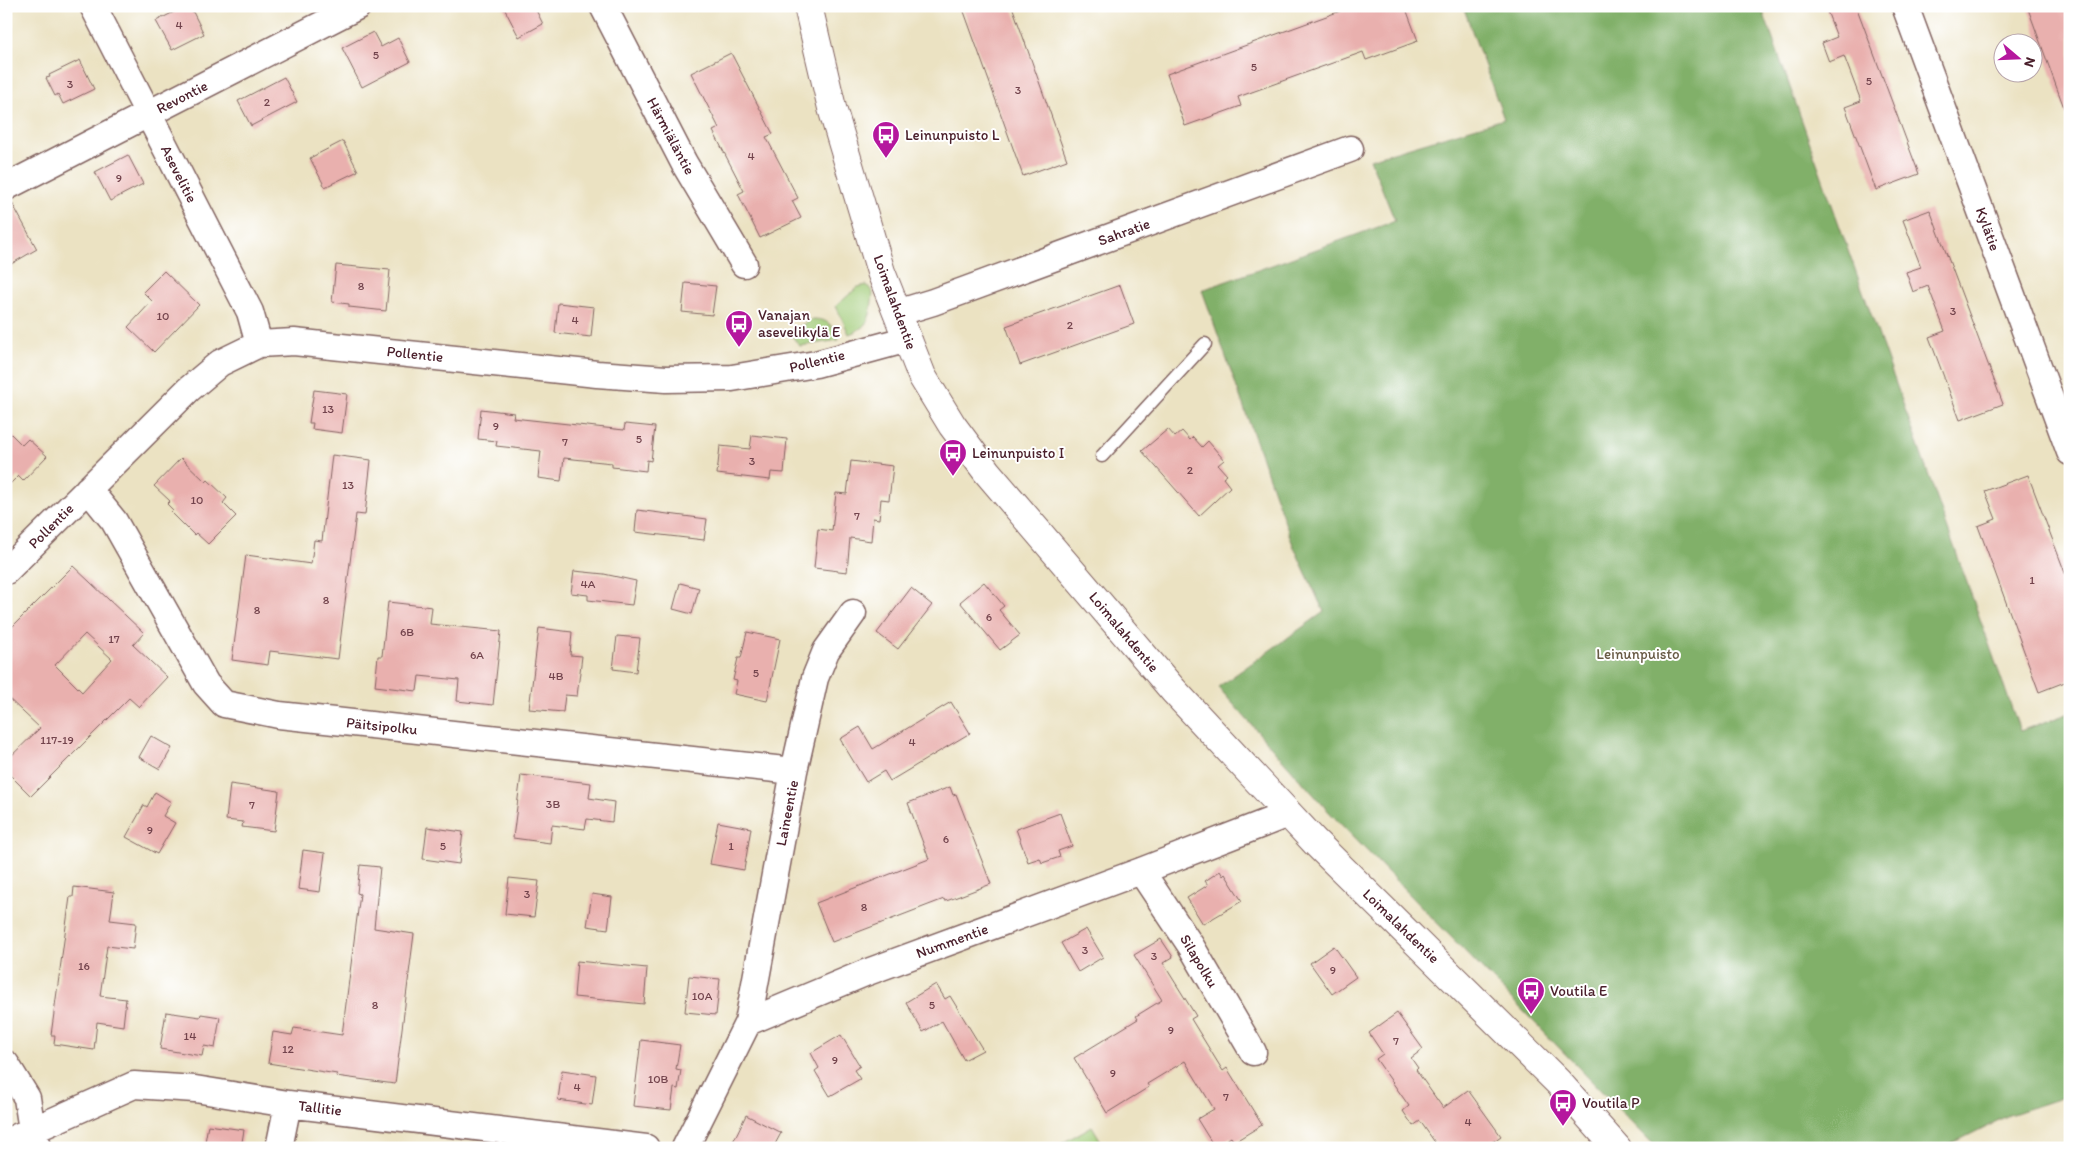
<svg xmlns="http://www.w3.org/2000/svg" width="2076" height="1154" font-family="Itim,sans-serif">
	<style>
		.green { fill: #a2cc79; stroke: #767652 }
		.forest { fill: #81b069; stroke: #66684a }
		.building { fill: #e9b0ae; fill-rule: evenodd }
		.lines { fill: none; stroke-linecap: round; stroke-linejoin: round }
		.service-casing { stroke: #826360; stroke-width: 15 }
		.minor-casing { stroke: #826360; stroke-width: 29 }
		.tertiary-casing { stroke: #826360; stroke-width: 30 }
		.service { stroke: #fff; stroke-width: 12 }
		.minor { stroke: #fff; stroke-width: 26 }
		.tertiary { stroke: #fff; stroke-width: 28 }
		.labels { text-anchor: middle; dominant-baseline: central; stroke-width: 4; stroke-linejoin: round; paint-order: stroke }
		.number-label { font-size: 12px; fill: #72434c }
		.street-label { font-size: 15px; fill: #4a1f2b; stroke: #fff }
		.poi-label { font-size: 15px; fill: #4a1f2b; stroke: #fff; text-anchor: start }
		.park-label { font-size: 15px; fill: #695c46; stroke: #fff }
	</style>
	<rect width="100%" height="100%" fill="#fff"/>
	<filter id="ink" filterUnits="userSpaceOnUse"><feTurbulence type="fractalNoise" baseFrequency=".02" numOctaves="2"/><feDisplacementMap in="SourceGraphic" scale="10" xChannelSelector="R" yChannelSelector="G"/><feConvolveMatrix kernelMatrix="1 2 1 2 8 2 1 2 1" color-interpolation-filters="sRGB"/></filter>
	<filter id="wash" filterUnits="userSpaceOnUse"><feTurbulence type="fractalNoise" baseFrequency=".0096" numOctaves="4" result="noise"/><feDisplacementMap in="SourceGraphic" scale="20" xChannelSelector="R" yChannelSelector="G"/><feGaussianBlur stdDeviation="1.12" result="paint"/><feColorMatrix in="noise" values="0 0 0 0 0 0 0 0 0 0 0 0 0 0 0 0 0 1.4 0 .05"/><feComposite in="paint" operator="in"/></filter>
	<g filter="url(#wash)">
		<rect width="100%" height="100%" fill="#ebe2c2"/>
		<path class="green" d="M867,285L873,293C870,314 872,326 849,334L836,306L858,287Z
			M812,319C828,319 833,325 839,340L800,346L789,333Z
			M1092,1126L1105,1148H1054Z"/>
		<path class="forest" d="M1463,6H1761L2020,731L2070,713V1095L2009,1115L1943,1148H1657L1330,813L1218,687L1324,612L1293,545L1202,290L1395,221L1370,159L1504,119Z"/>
		<g id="blocks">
			<path class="building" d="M186,6H190L204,34L172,50L156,21Z
				M503,6H534L543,24L519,37Z
				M962,6H1012L1067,160L1023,176Z
				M1354,6H1405L1418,41L1366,60L1363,52L1238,97L1241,106L1185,126L1167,74Z
				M1825,6H1856L1919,174L1876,190L1845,107L1861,101L1844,56L1829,62L1822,43L1837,37Z
				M2027,6H2070V115L2067,116Z
				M373,32L381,47L398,38L410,62L362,87L342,48Z
				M731,53L773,134L766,137L798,198L792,201L801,218L760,238L738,194L744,191L713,131L719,128L691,73Z
				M80,60L94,89L63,104L58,94L55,96L46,78L50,77L49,75Z
				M284,77L297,102L251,126L238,101Z
				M343,141L358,171L325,187L310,158Z
				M128,155L143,184L110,201L95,172Z
				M11,201L37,249L6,267V202Z
				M1930,210L2003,404L1960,420L1929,337L1945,331L1928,286L1913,292L1906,272L1921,267L1903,220Z
				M336,265L390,270L386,311L349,307V304L332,302Z
				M164,271L199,305L154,352L128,327L152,301L143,292Z
				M685,283L716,286L712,315L682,312Z
				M1120,285L1134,324L1020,365L1006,326Z
				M558,303L594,307L591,337L555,333Z
				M314,390L347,394L342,433L312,429L313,423H309Z
				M481,409L514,413L513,418L624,430L625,424L655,427L651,461L647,460L646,471L612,467V463L564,458L561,481L538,478L541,451L496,446L497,441L478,439Z
				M6,429L22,445L28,439L47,456L23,481L18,476L6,488Z
				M1168,429L1175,437L1182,431L1190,440L1193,437L1202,447L1208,441L1224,460L1218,465L1227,475L1223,478L1230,487L1199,516L1142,451Z
				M752,435L787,439L784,473L771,472L770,480L717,474L720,446L750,449Z
				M332,455L371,460L365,515L356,514L338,659L270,651L268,665L232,660L246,555L311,564L314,540L322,541Z
				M181,458L206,482L208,480L227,498L223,503L236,516L208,544L196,533L194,535L171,512L173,510L167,504L170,501L154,486Z
				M851,461L893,466L889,500L881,499L879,519L873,518L871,541L850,538L847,572L814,568L818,529L832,531L836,493L847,494Z
				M2028,475L2070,586V680L2039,692L1978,526L1996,519L1985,491Z
				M637,510L707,519L704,540L635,532Z
				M73,566L144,633L133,645L167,677L139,707L129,698L31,796L6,771V761L40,728L6,696V633ZM85,634L112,659L82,692L55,665Z
				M574,571L604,574L636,581L632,605L588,600V595L571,593Z
				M984,582L1004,606L999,610L1020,635L1000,650L960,602Z
				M680,583L699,588L692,614L673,609Z
				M911,588L932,605L898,649L877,633Z
				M388,602L432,607L430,624L501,631L493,705L457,701L459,680L419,676L417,691L375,686L378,656H382Z
				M539,628L572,632L570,655L582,656L577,696L565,695L563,712L529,709Z
				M747,632L780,639L767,701L734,694L737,681L733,680L738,658H741Z
				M617,636L640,638L636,672L613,669Z
				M951,702L970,733L890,781L884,771L866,782L840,739L860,727L873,749Z
				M151,736L172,748L160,769L139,757Z
				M521,775L591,783L589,798L614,802L612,822L587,819L585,829L552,825L550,843L513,838Z
				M230,784L279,791L274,831L242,827L243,822L226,820Z
				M950,787L953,795L956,794L991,884L949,900L945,901L944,899L832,942L816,903L929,859L908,803Z
				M155,792L171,802L163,816L175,823L157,854L126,837L144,805L147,807Z
				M1060,813L1072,846L1058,851L1060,857L1042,863L1040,858L1028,862L1016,829Z
				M718,822L751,828L744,870L710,864Z
				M427,827L463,832L459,864L423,859Z
				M303,850L325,853L320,892L298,889Z
				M360,865L380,867L374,928L414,934L395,1084L336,1076L337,1074L268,1063L273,1032L292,1035L294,1028L342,1035L360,894L357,893Z
				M1220,871L1223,876L1225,874L1242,901L1203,924L1187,898L1208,885L1205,881Z
				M509,878L539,881L534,917L505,914Z
				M74,887L114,892L110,920L136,923L133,949L107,946L100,996L126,999L123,1026L97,1022L94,1050L54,1044L55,1035H51L70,897H73Z
				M592,894L612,897L608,929L587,926Z
				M1086,929L1103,957L1078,972L1061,943Z
				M1161,939L1173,957L1163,963L1196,1016L1191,1019L1223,1071L1227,1068L1262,1125L1234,1142L1231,1137L1215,1148L1197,1119L1214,1109L1185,1061L1147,1084L1149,1087L1107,1113L1074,1058L1138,1019L1136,1016L1162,1000L1134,955Z
				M1334,946L1356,977L1332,994L1310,963Z
				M577,961L647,968L644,1004L574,997Z
				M689,976L720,979L716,1015L685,1012Z
				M936,984L945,999L950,996L983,1050L964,1060L942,1021L923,1032L906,1002Z
				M166,1012L200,1017L201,1014L220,1017L215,1048L204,1046L202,1056L160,1049Z
				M1397,1013L1423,1049L1411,1058L1418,1068L1416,1070L1443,1108L1468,1090L1501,1136L1484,1148H1439L1420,1121L1413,1126L1403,1111L1409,1106L1376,1059L1383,1054L1369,1033Z
				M841,1035L860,1066L854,1070L860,1079L830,1096L815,1071L819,1068L811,1053Z
				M641,1040L680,1045L676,1069L681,1070L678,1089L674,1088L671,1110L633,1106Z
				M562,1070L596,1075L592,1105L558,1100Z
				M746,1115L781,1133L773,1148H730Z
				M208,1125L244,1130L241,1148H204Z"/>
		</g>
	</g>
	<g filter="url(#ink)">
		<use href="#blocks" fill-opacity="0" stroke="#826360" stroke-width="1"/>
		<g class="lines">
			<defs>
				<path id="service" d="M1102,456L1205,344"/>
				<path id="minor" d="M93,6L250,312L259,344
					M603,6L684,163L744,264
					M1905,6L2070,452
					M6,187L358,6
					M897,313L933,302L1350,149
					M88,489L114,521L206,684L224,704L279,715L794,771
					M6,571L188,390L220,363L259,344L294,342L597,374L666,379L732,378L816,364L908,339
					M1141,871L1191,946L1253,1052
					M748,1022L794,771L815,678L826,651L853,613
					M6,1064L27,1098L32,1130L39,1148
					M6,1142L134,1085L195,1089L288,1104L646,1148
					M279,1148L288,1104
					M685,1148L748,1022L865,973L1141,871L1288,814"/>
				<path id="tertiary" d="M808,6L832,108L881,272L922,376L952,425L987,472L1174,691L1315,842L1558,1082L1617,1148"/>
			</defs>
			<use href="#service" class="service-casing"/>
			<use href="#minor" class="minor-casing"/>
			<use href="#tertiary" class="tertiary-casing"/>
			<use href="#service" class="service"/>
			<use href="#minor" class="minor"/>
			<use href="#tertiary" class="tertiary"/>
		</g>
	</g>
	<defs>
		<symbol id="bus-pin" viewBox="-11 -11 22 30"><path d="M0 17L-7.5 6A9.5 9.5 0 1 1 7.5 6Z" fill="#b5179e" stroke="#fff"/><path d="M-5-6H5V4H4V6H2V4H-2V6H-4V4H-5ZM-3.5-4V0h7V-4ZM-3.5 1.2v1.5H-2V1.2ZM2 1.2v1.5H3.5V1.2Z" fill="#fff"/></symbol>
	</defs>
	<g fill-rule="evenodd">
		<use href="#bus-pin" x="870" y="119" width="32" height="43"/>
		<use href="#bus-pin" x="723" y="308" width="32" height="43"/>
		<use href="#bus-pin" x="937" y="437" width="32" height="43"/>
		<use href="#bus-pin" x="1515" y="975" width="32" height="43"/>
		<use href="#bus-pin" x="1547" y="1087" width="32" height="43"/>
	</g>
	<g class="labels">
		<g class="number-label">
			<text x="179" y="25">4</text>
			<text x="376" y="55">5</text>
			<text x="1254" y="67">5</text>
			<text x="1869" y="81">5</text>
			<text x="70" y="84">3</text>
			<text x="1018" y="90">3</text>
			<text x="267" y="102">2</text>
			<text x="751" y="156">4</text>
			<text x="119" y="178">9</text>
			<text x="361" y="286">8</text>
			<text x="1953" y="311">3</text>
			<text x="163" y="316">10</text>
			<text x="575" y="320">4</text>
			<text x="1070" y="325">2</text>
			<text x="328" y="409">13</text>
			<text x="496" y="426">9</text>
			<text x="639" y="439">5</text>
			<text x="565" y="442">7</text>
			<text x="752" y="461">3</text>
			<text x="1190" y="470">2</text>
			<text x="348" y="485">13</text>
			<text x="197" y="500">10</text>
			<text x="857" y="516">7</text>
			<text x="2032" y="580">1</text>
			<text x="588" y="584">4A</text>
			<text x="326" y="600">8</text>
			<text x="257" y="610">8</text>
			<text x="989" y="617">6</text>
			<text x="407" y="632">6B</text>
			<text x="114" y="639">17</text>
			<text x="477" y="655">6A</text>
			<text x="756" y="673">5</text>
			<text x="556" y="676">4B</text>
			<text x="57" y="740">117-19</text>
			<text x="912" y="742">4</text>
			<text x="553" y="804">3B</text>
			<text x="252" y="805">7</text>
			<text x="150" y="830">9</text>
			<text x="946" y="839">6</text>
			<text x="443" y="846">5</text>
			<text x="731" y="846">1</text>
			<text x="527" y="894">3</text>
			<text x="864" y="907">8</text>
			<text x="1085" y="950">3</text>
			<text x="1154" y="956">3</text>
			<text x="84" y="966">16</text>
			<text x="1333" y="970">9</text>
			<text x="702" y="996">10A</text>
			<text x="375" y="1005">8</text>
			<text x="932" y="1005">5</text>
			<text x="1171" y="1030">9</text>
			<text x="190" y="1036">14</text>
			<text x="1396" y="1041">7</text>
			<text x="288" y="1049">12</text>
			<text x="835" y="1060">9</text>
			<text x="1113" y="1073">9</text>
			<text x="658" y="1079">10B</text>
			<text x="577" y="1087">4</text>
			<text x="1226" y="1097">7</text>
			<text x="1468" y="1122">4</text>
		</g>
		<g class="street-label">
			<text transform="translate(182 97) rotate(-27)">Revontie</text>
			<text transform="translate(671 136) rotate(62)">Härmiäläntie</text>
			<text transform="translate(179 174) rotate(63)">Asevelitie</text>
			<text transform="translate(1988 229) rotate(70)">Kylätie</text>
			<text transform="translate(1124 232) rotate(-20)">Sahratie</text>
			<text transform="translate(895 302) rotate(70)">Loimalahdentie</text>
			<text transform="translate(415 354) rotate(6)">Pollentie</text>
			<text transform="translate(817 361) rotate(-14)">Pollentie</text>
			<text transform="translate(51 526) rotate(-45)">Pollentie</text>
			<text transform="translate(1124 632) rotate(50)">Loimalahdentie</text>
			<text transform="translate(382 726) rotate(6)">Päitsipolku</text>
			<text transform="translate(787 813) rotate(-79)">Laineentie</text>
			<text transform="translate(1401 926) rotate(44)">Loimalahdentie</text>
			<text transform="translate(952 941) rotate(-20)">Nummentie</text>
			<text transform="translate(1199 961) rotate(59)">Silapolku</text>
			<text transform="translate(320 1108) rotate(7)">Tallitie</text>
		</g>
		<g class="poi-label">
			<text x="905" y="135">Leinunpuisto L</text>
			<text x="758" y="315">Vanajan<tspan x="758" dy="17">asevelikylä E</tspan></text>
			<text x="972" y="453">Leinunpuisto I</text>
			<text x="1550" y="991">Voutila E</text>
			<text x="1582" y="1103">Voutila P</text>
		</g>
		<g class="park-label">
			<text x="1638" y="654">Leinunpuisto</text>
		</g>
	</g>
	<rect width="2076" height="1154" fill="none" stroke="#fff" stroke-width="25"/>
	<g transform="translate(2018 58) rotate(109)"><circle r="24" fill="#ffffff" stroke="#b7a5aa"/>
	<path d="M0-4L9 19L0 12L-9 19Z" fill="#b5179e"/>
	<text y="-8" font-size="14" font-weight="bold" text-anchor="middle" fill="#4a1f2b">N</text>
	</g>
</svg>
